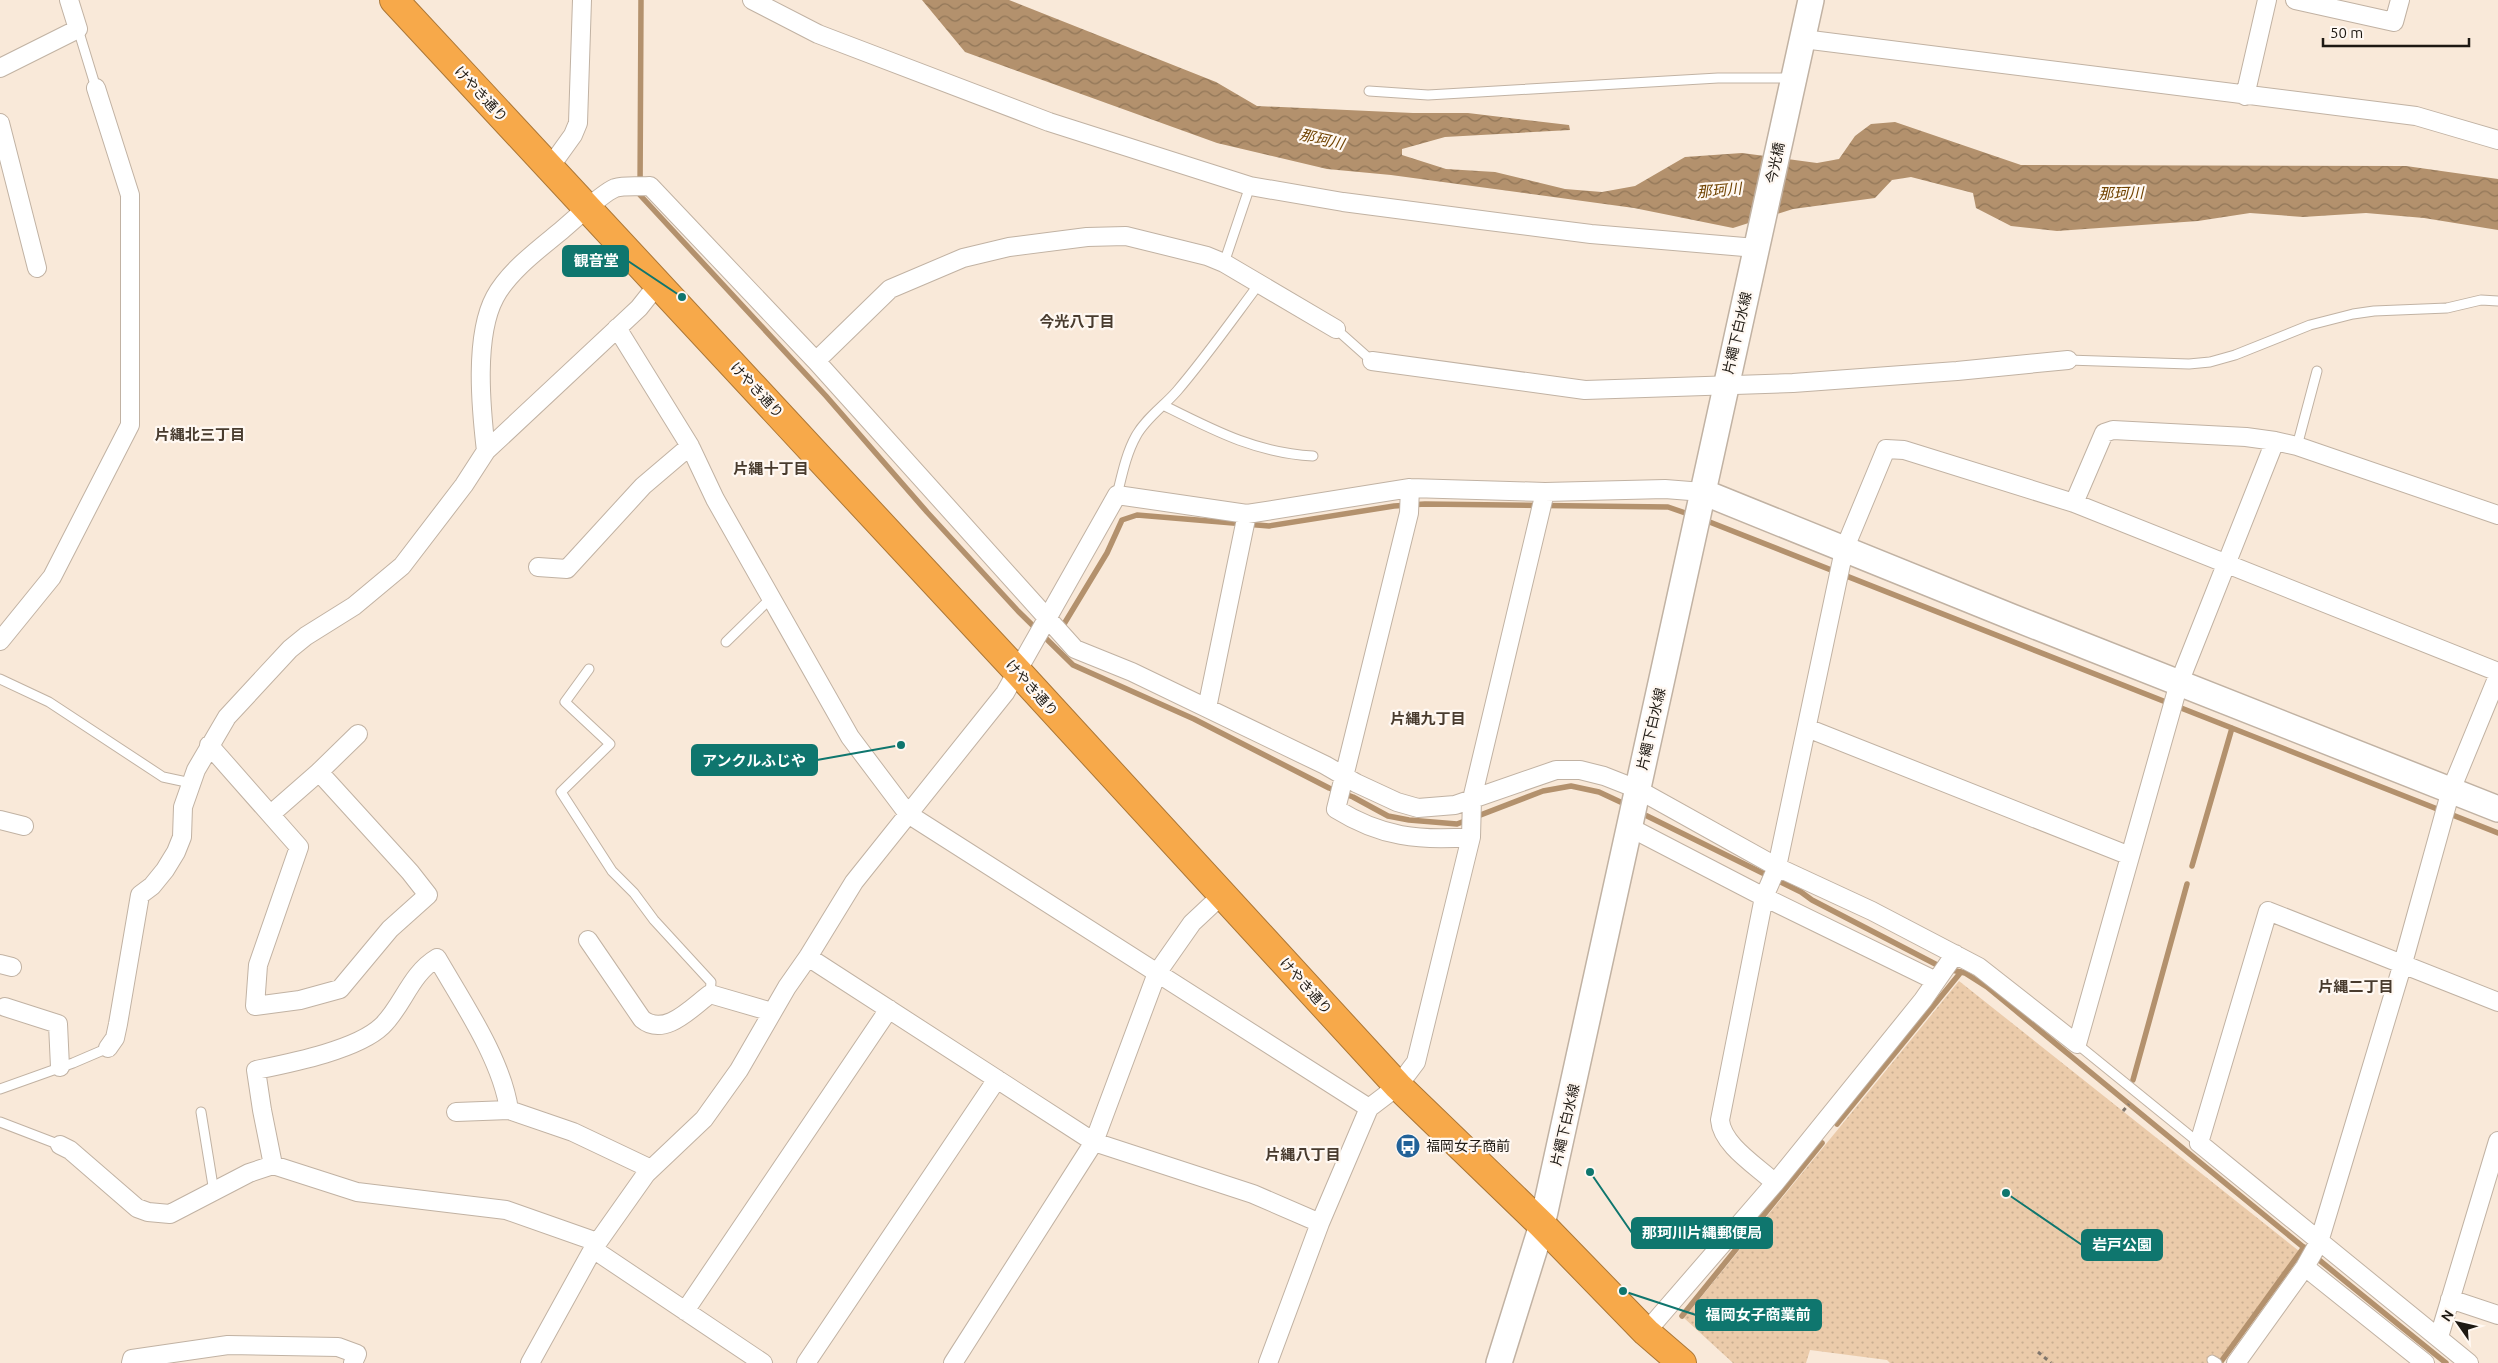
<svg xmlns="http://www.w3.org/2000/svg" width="2498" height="1363" font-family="Ubuntu,'Noto Sans JP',sans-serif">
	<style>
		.park { fill: url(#park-dots) }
		.water { fill: url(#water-waves) }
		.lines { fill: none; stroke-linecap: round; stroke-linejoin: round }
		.stream { stroke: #b3916d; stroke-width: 5.5 }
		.lane-casing { stroke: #c1b2a3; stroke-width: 11 }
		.street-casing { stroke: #c1b2a3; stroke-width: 20 }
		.secondary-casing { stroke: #c1b2a3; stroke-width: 28 }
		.highway-casing { stroke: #ab7737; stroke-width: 30 }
		.path { stroke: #81776d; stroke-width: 3; stroke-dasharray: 4 4; stroke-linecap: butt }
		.lane { stroke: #fff; stroke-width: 9 }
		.street { stroke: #fff; stroke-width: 18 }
		.secondary { stroke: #fff; stroke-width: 25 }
		.highway { stroke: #f7a94a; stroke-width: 28 }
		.labels { text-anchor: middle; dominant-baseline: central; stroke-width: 4.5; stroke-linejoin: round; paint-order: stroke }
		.street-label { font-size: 14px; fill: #1e1913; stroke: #fff8f2 }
		.poi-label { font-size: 14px; fill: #1e1913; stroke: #fff8f2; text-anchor: start }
		.water-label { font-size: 15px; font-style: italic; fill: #704300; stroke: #fff8f2 }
		.neighbourhood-label { font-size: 15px; font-weight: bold; fill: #483b2e; stroke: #fff8f2 }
		.leader { fill: none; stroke: #0f766e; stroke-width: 2 }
		.callout-dot { fill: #0f766e; stroke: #fff8f2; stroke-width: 2 }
		.callout { fill: #0f766e; stroke: #0f766e; stroke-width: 2 }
		.callout-label { font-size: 15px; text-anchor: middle; font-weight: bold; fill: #fff }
	</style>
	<defs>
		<pattern id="park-dots" width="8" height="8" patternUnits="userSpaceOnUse" patternTransform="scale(1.25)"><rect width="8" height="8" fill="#ebcbaa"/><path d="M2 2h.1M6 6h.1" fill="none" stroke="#c9ae91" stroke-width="1.8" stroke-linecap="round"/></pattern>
		<pattern id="water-waves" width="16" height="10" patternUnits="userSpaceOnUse" patternTransform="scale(1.25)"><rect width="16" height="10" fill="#b3916d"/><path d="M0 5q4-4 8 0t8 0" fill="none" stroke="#917658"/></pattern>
	</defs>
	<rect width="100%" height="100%" fill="#f9e9d9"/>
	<path class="park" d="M1959,981L2299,1251L2219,1363H1890L1887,1360L1810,1350L1806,1363H1733L1684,1318Z"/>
	<path class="water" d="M922,0H1009L1216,82L1257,106L1413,113H1468L1569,125L1570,130L1445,137L1402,149V155L1446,169L1495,172L1565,189L1602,192L1635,186L1685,157L1742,153L1817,163L1839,159L1855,136L1871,124L1895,122L2021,165L2406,166L2498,179V230L2424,218L2366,213L2303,217L2250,213L2198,221L2057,231L2011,226L1976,208L1973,193L1911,177L1892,180L1875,198L1793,209L1733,228L1634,208L1391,175L1327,169L1217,143L965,52Z"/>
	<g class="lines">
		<path class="stream" d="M641,0L640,195L826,396L927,512L1018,611L1073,665L1194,719L1329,788L1353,797L1388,816L1409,820L1457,824L1543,791L1571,786L1599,792L1629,806
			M1702,519L2498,833
			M1061,629L1107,553L1122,520L1137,515L1269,526L1394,506L1425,504L1668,507L1691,515
			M1639,812L1801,892L1812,900L1943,968L1965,973L1987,987C2140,1113 2292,1239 2446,1363
			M2192,866L2232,728
			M2133,1080L2187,884
			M1837,1124L1961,972
			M1682,1316L1822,1143
			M2220,1363L2304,1247"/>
		<defs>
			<path id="lane" d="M78,29L96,88
				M1369,91L1428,95L1718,78H1791
				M1224,263L1250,186
				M1336,329L1372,361
				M2068,360L2189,364L2210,362L2235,355L2310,325L2353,314L2374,311L2447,308L2481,300L2498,301
				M1163,405C1213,430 1256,453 1313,456
				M2297,446L2317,371
				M1117,495C1122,475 1126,454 1136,436C1146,418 1164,406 1177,391C1206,357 1232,320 1259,284
				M726,642L770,599
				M589,669L565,702L610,744L561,792L612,871L634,893L654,920L711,982L710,994
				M0,679L49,702L163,777L191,783
				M2077,1044L2199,1143
				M0,1089L73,1063L108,1048
				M201,1112L214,1192
				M0,1122L60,1145
				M2212,1360L2217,1363"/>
			<path id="street" d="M752,0L818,34L1049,122L1250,186L1343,202L1481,220L1591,234L1756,248
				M2295,0L2394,22L2400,0
				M1803,39L2416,116L2498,140
				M0,68L78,29L69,0
				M2245,96L2267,0
				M0,123L37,268
				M550,167L573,135L578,123L582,0
				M617,328L690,446L715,499L850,737L908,814L1369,1108
				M816,361L890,289L963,258L1009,247L1087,237L1126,236L1207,256L1224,263L1336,329
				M1372,361L1585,390L1793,383L1957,371L2068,360
				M2275,441L2297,446L2498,515
				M486,451C481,408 474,336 495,297C509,271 539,249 562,230C573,221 602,193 615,188C625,185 639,187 650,186L816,361L1075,649L1132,672L1325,765L1356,783L1397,802L1418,808L1455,805L1556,770H1580L1604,776L1637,789L1777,867L1872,911L1979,967L2077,1044L2179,683L2275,441L2246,437L2113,430L2104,433L2074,503
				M1410,488L1409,513L1336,809C1381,837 1419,841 1471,837
				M538,567L567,569L643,486L690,446
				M0,641L52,577L130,425V195L96,88
				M1207,708L1247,514
				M1807,728L2130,856
				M209,745L299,847L258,965L255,1006L300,1000L340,989L390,929L428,895L410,872L319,772L271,814
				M319,772L358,734
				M0,820L24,826
				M1631,828L1764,897L1936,981
				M588,940L642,1019C665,1038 692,1007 710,994L772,1012
				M808,957L1094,1142L1253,1194L1320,1223
				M0,964L12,967
				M5,1007L58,1024L60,1067
				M108,1048L115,1038L118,1024L140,895L152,886L165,870L176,852L182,837L183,807L196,770L227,717L290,649L306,636L354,606L402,566L464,485L486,451L639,308L658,284
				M456,1112L509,1110
				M60,1145L70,1150L137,1208L148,1212L170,1214L249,1173L273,1165L357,1192L506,1210L597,1242
				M273,1165L262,1110L256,1070C290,1063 357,1050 382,1026C403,1006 410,974 437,958C463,1003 502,1060 509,1110L573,1132L651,1169
				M1775,1183C1757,1166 1722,1145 1720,1120L1764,897L1777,867L1844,550L1886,449L1904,450L2074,503L2498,672
				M593,1249L763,1363
				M2305,1267L2425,1363
				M2450,1299L2498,1315
				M685,1311L889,1009
				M1646,1332L1775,1183L1923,1000L1955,954
				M2439,1337L2498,1141
				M131,1363L132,1359L228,1345L338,1347L357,1354L353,1363
				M530,1363L593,1249L646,1174L704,1119L739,1070L787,987L808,957L854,882L1005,693L1117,495L1247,514L1410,488L1545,492L1665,489L1703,492
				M806,1363L997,1079
				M953,1363L1094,1142L1157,973L1192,923L1223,894
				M1268,1363L1320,1223L1369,1108L1398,1086L1416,1062L1471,837L1472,799L1545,492
				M2236,1363L2305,1267L2319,1242L2403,963L2451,790L2498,676
				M2469,1363L2199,1143L2268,911L2498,1002"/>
			<path id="secondary" d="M1703,492L2012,617L2498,809
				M1499,1363L1542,1225L1811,0"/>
			<path id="highway" d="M394,0L1018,672L1398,1086L1542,1225L1646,1332L1682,1363"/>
		</defs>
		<use href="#lane" class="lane-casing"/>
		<use href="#street" class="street-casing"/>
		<use href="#secondary" class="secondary-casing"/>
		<use href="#highway" class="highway-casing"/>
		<path class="path" d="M2123,1111L2129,1104
			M2038,1352L2051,1363"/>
		<use href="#lane" class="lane"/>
		<use href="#street" class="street"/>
		<use href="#secondary" class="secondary"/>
		<use href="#highway" class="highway"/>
	</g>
	<defs>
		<symbol id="bus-disc" viewBox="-11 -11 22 22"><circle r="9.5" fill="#226298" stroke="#fff8f2"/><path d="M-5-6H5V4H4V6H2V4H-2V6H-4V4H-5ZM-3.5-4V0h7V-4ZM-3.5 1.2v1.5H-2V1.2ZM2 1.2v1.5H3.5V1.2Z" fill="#fff"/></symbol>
	</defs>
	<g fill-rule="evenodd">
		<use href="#bus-disc" x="1394" y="1132" width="28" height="28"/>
	</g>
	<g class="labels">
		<g class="street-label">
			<text transform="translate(481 94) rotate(47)">けやき通り</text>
			<text transform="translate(1775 163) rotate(-78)">今光橋</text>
			<text transform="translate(1737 333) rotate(-77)">片繩下白水線</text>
			<text transform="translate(757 390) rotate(47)">けやき通り</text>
			<text transform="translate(1032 688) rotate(48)">けやき通り</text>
			<text transform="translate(1651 729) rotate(-77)">片繩下白水線</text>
			<text transform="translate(1306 986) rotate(48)">けやき通り</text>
			<text transform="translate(1565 1125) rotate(-77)">片繩下白水線</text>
		</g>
		<g class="poi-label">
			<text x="1426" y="1146">福岡女子商前</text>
		</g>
		<g class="water-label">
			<text transform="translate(1322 139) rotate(13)">那珂川</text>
			<text transform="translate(1719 190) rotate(-5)">那珂川</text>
			<text transform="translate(2121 193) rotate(-1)">那珂川</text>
		</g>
		<g class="neighbourhood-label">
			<text x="1077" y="321">今光八丁目</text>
			<text x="200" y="434">片縄北三丁目</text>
			<text x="771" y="468">片縄十丁目</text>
			<text x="1428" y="718">片縄九丁目</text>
			<text x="2356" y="986">片縄二丁目</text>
			<text x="1303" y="1154">片縄八丁目</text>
		</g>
	</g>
	<path class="leader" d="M682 297L628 261M901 745L817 760M1590 1172L1632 1233M2006 1193L2082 1245M1623 1291L1696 1315"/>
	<g class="callout-dot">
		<circle cx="682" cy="297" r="5"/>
		<circle cx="901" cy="745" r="5"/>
		<circle cx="1590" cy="1172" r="5"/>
		<circle cx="2006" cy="1193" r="5"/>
		<circle cx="1623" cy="1291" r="5"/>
	</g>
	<g class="callout">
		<rect x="563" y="246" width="65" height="30" rx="5"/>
		<rect x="692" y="745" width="125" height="30" rx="5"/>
		<rect x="1632" y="1218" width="140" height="30" rx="5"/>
		<rect x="2082" y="1230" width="80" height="30" rx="5"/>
		<rect x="1696" y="1300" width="125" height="30" rx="5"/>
	</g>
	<g class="callout-label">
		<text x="596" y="266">観音堂</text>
		<text x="754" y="766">アンクルふじや</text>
		<text x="1702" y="1238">那珂川片縄郵便局</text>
		<text x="2122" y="1250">岩戸公園</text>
		<text x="1758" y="1320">福岡女子商業前</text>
	</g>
	<g transform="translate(2458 1323) rotate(304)" stroke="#fff8f2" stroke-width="4" paint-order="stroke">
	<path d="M0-4L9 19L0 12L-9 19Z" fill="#1e1913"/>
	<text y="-8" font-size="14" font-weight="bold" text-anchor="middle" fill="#1e1913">N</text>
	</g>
	<path d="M2323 38v8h146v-8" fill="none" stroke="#1e1913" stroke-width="2.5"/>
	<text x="2330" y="38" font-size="15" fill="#1e1913" stroke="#fff8f2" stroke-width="4" paint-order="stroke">50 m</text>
</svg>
